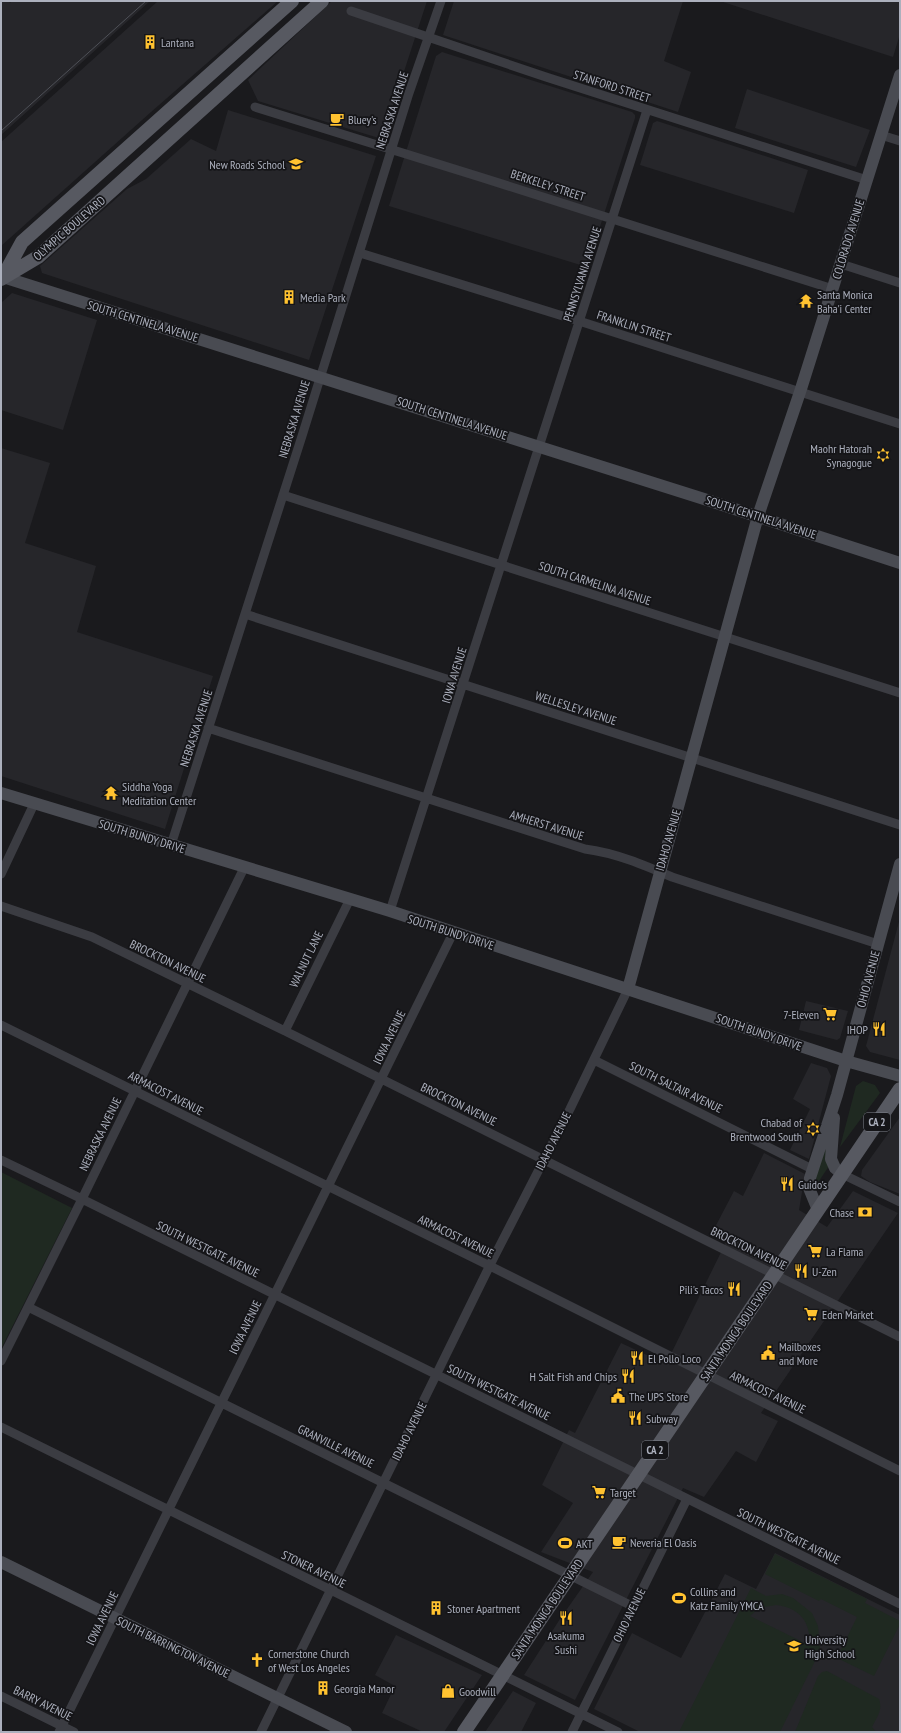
<svg xmlns="http://www.w3.org/2000/svg" width="901" height="1733" font-family="'PT Sans Narrow',sans-serif">
	<style>
		.built { fill: #26262a }
		.green { fill: #1f2921; fill-rule: evenodd }
		.lines { fill: none; stroke-linecap: round; stroke-linejoin: round }
		.street { stroke: #3b3c42; stroke-width: 9 }
		.secondary { stroke: #494b52; stroke-width: 12 }
		.primary { stroke: #575961; stroke-width: 14 }
		.tram { stroke: #4e5057; stroke-width: 1 }
		.labels { text-anchor: middle; dominant-baseline: central; stroke-width: 3.5; stroke-linejoin: round; paint-order: stroke }
		.shield { fill: #151518; stroke: #7f828c; stroke-width: 1 }
		.shield-label { font-size: 11px; font-weight: bold; fill: #acb0bd }
		.poi-label { font-size: 12px; fill: #acb0bd; stroke: #151518; text-anchor: start }
		.street-label { font-size: 12px; fill: #acb0bd; stroke: #151518 }
	</style>
	<rect width="100%" height="100%" fill="#1a1a1d"/>
	<path class="built" d="M1,1H9L10,3L12,1H150L1,135Z
		M158,1H278L151,112L1,246V142Z
		M332,1H427L382,139L258,101L248,80Z
		M454,1H683L664,61L691,72L678,112L443,35Z
		M720,1H900V34L893,57Z
		M442,52L632,112L635,115V118L587,267L389,206L436,56Z
		M747,89L870,130L856,167L735,128Z
		M228,110L376,156L309,360L42,273L40,266L127,189L146,179L191,139L216,151Z
		M657,121L808,170L794,213L640,165L653,123Z
		M12,293L97,320L63,430L1,410V303Z
		M1,448L50,463L25,543L96,566L77,632L213,676L165,829L1,776Z
		M900,918V1060L870,1052L866,1046Z
		M806,1001L848,1011L840,1038L837,1040L799,1030Z
		M811,1063L827,1068L831,1076L809,1159L790,1150L810,1109L793,1099Z
		M900,1117V1194L870,1182L861,1176L862,1170Z
		M764,1153L805,1174L799,1210L827,1227L853,1191L898,1213L761,1413L778,1421L756,1462L736,1451L704,1497L683,1488L575,1700L524,1675L560,1619L593,1572L541,1552L573,1503L542,1485L569,1430L575,1433L621,1343L666,1364L728,1238L713,1231L734,1191L743,1196Z
		M775,1553L900,1615V1732H640L594,1709L632,1633L681,1658L725,1574L756,1589Z
		M396,1635L482,1675L444,1732H423L382,1713L395,1686L375,1675Z
		M513,1691L536,1703L521,1732H485Z"/>
	<path class="green" d="M863,1081L875,1085L880,1093L840,1147L856,1086Z
		M829,1129V1166L813,1190L812,1187Z
		M1,1172L72,1208L1,1349Z
		M775,1554L867,1599L865,1603L900,1621V1624L874,1676L837,1658L857,1617L821,1599L819,1601L765,1574Z
		M751,1588L766,1596L782,1594L793,1598L812,1613L818,1626L820,1648L817,1657L780,1732H679ZM776,1605C798,1607 812,1622 809,1645L750,1616L759,1608Z
		M827,1671L879,1699C883,1710 877,1717 872,1727L876,1732H795L818,1676L822,1672Z"/>
	<g class="lines">
		<path class="street" d="M351,11L546,77L867,180
			M255,107L480,177L833,289
			M881,135L900,141
			M360,253L579,321L900,424
			M841,264L900,283
			M283,495L900,693
			M245,614L900,825
			M208,728L585,849C616,853 644,865 672,877L878,944
			M171,845L302,436L409,93L441,1
			M1,874L34,804
			M1,906L92,937L285,1031L900,1337
			M390,911L647,110
			M1,1025L490,1266L900,1471
			M285,1031L350,899
			M594,1060L812,1169
			M1,1160L78,1197
			M842,1174L900,1202
			M84,1195L244,868
			M86,1201L900,1604
			M28,1307L632,1606
			M1,1361L80,1203
			M1,1427L618,1732
			M1,1696L74,1732
			M59,1732L453,933
			M261,1732L493,1259L570,1109L628,989
			M572,1732L687,1499"/>
		<path class="secondary" d="M3,277L704,499L900,563
			M1,793L390,911L846,1061L900,1076
			M628,989L758,516L800,392L900,75
			M834,1118L831,1159L835,1168L842,1174
			M818,1210L809,1188L810,1178L837,1095L900,864
			M1,1562L346,1732"/>
		<path class="primary" d="M3,277L22,242L292,1
			M1,279L38,257L322,1
			M464,1732L900,1089"/>
		<path class="tram" d="M1,131L146,1"/>
	</g>
	<defs>
		<symbol id="building-bare" viewBox="-9 -9 18 18"><path d="M-4-6H4V6H1V3H-1V6H-4ZM-2.5-4.3h1.7v1.8h-1.7ZM.8-4.3h1.7v1.8H.8ZM-2.5-1h1.7V.8h-1.7ZM.8-1h1.7V.8H.8Z" fill="#ffc230" stroke="#151518" stroke-width="2.5" paint-order="stroke"/></symbol>
		<symbol id="cafe-bare" viewBox="-9 -9 18 18"><path d="M-5.5-4.5H6V0H3Q3 3.5 0 3.5H-2.5Q-5.5 3.5-5.5 0ZM3-3.2v2h1.7v-2ZM-6 4.5H4V6H-6Z" fill="#ffc230" stroke="#151518" stroke-width="2.5" paint-order="stroke"/></symbol>
		<symbol id="school-bare" viewBox="-9 -9 18 18"><path d="M0-5L7-2L0 1L-7-2ZM-4 1L0 2.5L4 1V4Q0 6-4 4Z" fill="#ffc230" stroke="#151518" stroke-width="2.5" paint-order="stroke"/></symbol>
		<symbol id="temple-bare" viewBox="-9 -9 18 18"><path d="M0-6L5-2H3V0L6.5 2.5H4V6H1.5V3h-3V6H-4V2.5H-6.5L-3 0V-2H-5Z" fill="#ffc230" stroke="#151518" stroke-width="2.5" paint-order="stroke"/></symbol>
		<symbol id="synagogue-bare" viewBox="-9 -9 18 18"><path d="M0-6.5L5.6 3.2H-5.6ZM0 6.5L5.6-3.2H-5.6Z" fill="#ffc230" stroke="#151518" stroke-width="2.5" paint-order="stroke"/></symbol>
		<symbol id="supermarket-bare" viewBox="-9 -9 18 18"><path d="M-6-5.5h2.5l.6 2H6L4.5 2H-2.5L-4.4-4H-6ZM-1.5 3.2a1.3 1.3 0 1 0 .1 0ZM3 3.2a1.3 1.3 0 1 0 .1 0Z" fill="#ffc230" stroke="#151518" stroke-width="2.5" paint-order="stroke"/></symbol>
		<symbol id="restaurant-bare" viewBox="-9 -9 18 18"><path d="M-5-6h1v4h1v-4h1v4h1v-4h1v5L-1.5 .5V6h-2V.5L-5-1ZM5-6V6H3V1.5H1.5Q1.5-4 5-6Z" fill="#ffc230" stroke="#151518" stroke-width="2.5" paint-order="stroke"/></symbol>
		<symbol id="bank-bare" viewBox="-9 -9 18 18"><path d="M-6-4H6V4H-6ZM0-2.3a2.3 2.3 0 1 0 0 4.6a2.3 2.3 0 1 0 0-4.6Z" fill="#ffc230" stroke="#151518" stroke-width="2.5" paint-order="stroke"/></symbol>
		<symbol id="civic-bare" viewBox="-9 -9 18 18"><path d="M-.6-6.5H3V-4.5H.6V-3L4-1V1h2V6H-6V1h2V-1L-.6-3ZM-1.2 2.5V6h2.4V2.5Z" fill="#ffc230" stroke="#151518" stroke-width="2.5" paint-order="stroke"/></symbol>
		<symbol id="stadium-bare" viewBox="-9 -9 18 18"><path d="M0-5a6.5 5 0 1 0 0 10a6.5 5 0 1 0 0-10ZM-3.5-1.8h7v3.6h-7Z" fill="#ffc230" stroke="#151518" stroke-width="2.5" paint-order="stroke"/></symbol>
		<symbol id="church-bare" viewBox="-9 -9 18 18"><path d="M-1.2-6h2.4v3.5h3.3v2.4h-3.3V6h-2.4V-.1h-3.3v-2.4h3.3Z" fill="#ffc230" stroke="#151518" stroke-width="2.5" paint-order="stroke"/></symbol>
		<symbol id="shop-bare" viewBox="-9 -9 18 18"><path d="M-5-2.5h2.3a2.7 3.5 0 0 1 5.4 0H5L5.5 6h-11ZM-1.5-2.5h3a1.5 2.3 0 0 0-3 0Z" fill="#ffc230" stroke="#151518" stroke-width="2.5" paint-order="stroke"/></symbol>
	</defs>
	<g fill-rule="evenodd">
		<use href="#building-bare" x="140" y="32" width="20" height="20"/>
		<use href="#cafe-bare" x="327" y="109" width="20" height="20"/>
		<use href="#school-bare" x="286" y="154" width="20" height="20"/>
		<use href="#building-bare" x="279" y="287" width="20" height="20"/>
		<use href="#temple-bare" x="796" y="291" width="20" height="20"/>
		<use href="#synagogue-bare" x="873" y="445" width="20" height="20"/>
		<use href="#temple-bare" x="101" y="783" width="20" height="20"/>
		<use href="#supermarket-bare" x="820" y="1004" width="20" height="20"/>
		<use href="#restaurant-bare" x="869" y="1019" width="20" height="20"/>
		<use href="#synagogue-bare" x="803" y="1119" width="20" height="20"/>
		<use href="#restaurant-bare" x="777" y="1174" width="20" height="20"/>
		<use href="#bank-bare" x="855" y="1202" width="20" height="20"/>
		<use href="#supermarket-bare" x="805" y="1241" width="20" height="20"/>
		<use href="#restaurant-bare" x="791" y="1261" width="20" height="20"/>
		<use href="#restaurant-bare" x="724" y="1279" width="20" height="20"/>
		<use href="#supermarket-bare" x="801" y="1304" width="20" height="20"/>
		<use href="#civic-bare" x="758" y="1343" width="20" height="20"/>
		<use href="#restaurant-bare" x="627" y="1348" width="20" height="20"/>
		<use href="#restaurant-bare" x="618" y="1366" width="20" height="20"/>
		<use href="#civic-bare" x="608" y="1386" width="20" height="20"/>
		<use href="#restaurant-bare" x="625" y="1408" width="20" height="20"/>
		<use href="#supermarket-bare" x="589" y="1482" width="20" height="20"/>
		<use href="#cafe-bare" x="609" y="1532" width="20" height="20"/>
		<use href="#stadium-bare" x="555" y="1533" width="20" height="20"/>
		<use href="#stadium-bare" x="669" y="1588" width="20" height="20"/>
		<use href="#building-bare" x="426" y="1598" width="20" height="20"/>
		<use href="#restaurant-bare" x="556" y="1608" width="20" height="20"/>
		<use href="#school-bare" x="784" y="1636" width="20" height="20"/>
		<use href="#church-bare" x="247" y="1650" width="20" height="20"/>
		<use href="#building-bare" x="313" y="1678" width="20" height="20"/>
		<use href="#shop-bare" x="438" y="1681" width="20" height="20"/>
	</g>
	<g class="labels">
		<g class="shield">
			<rect x="864" y="1113" width="26" height="18" rx="3"/>
			<rect x="642" y="1441" width="26" height="18" rx="3"/>
		</g>
		<g class="shield-label">
			<text x="877" y="1122">CA 2</text>
			<text x="655" y="1450">CA 2</text>
		</g>
		<g class="poi-label">
			<text x="161" y="42">Lantana</text>
			<text x="348" y="119">Bluey's</text>
			<text x="285" y="164" text-anchor="end">New Roads School</text>
			<text x="817" y="294">Santa Monica<tspan x="817" dy="14">Baha'i Center</tspan></text>
			<text x="300" y="297">Media Park</text>
			<text x="872" y="448" text-anchor="end">Maohr Hatorah<tspan x="872" dy="14">Synagogue</tspan></text>
			<text x="122" y="786">Siddha Yoga<tspan x="122" dy="14">Meditation Center</tspan></text>
			<text x="819" y="1014" text-anchor="end">7-Eleven</text>
			<text x="868" y="1029" text-anchor="end">IHOP</text>
			<text x="802" y="1122" text-anchor="end">Chabad of<tspan x="802" dy="14">Brentwood South</tspan></text>
			<text x="798" y="1184">Guido's</text>
			<text x="854" y="1212" text-anchor="end">Chase</text>
			<text x="826" y="1251">La Flama</text>
			<text x="812" y="1271">U-Zen</text>
			<text x="723" y="1289" text-anchor="end">Pili's Tacos</text>
			<text x="822" y="1314">Eden Market</text>
			<text x="779" y="1346">Mailboxes<tspan x="779" dy="14">and More</tspan></text>
			<text x="648" y="1358">El Pollo Loco</text>
			<text x="617" y="1376" text-anchor="end">H Salt Fish and Chips</text>
			<text x="629" y="1396">The UPS Store</text>
			<text x="646" y="1418">Subway</text>
			<text x="610" y="1492">Target</text>
			<text x="630" y="1542">Neveria El Oasis</text>
			<text x="576" y="1543">AKT</text>
			<text x="690" y="1591">Collins and<tspan x="690" dy="14">Katz Family YMCA</tspan></text>
			<text x="447" y="1608">Stoner Apartment</text>
			<text x="566" y="1635" text-anchor="middle">Asakuma<tspan x="566" dy="14">Sushi</tspan></text>
			<text x="805" y="1639">University<tspan x="805" dy="14">High School</tspan></text>
			<text x="268" y="1653">Cornerstone Church<tspan x="268" dy="14">of West Los Angeles</tspan></text>
			<text x="334" y="1688">Georgia Manor</text>
			<text x="459" y="1691">Goodwill</text>
		</g>
		<g class="street-label">
			<text transform="translate(612 86) rotate(18)">STANFORD STREET</text>
			<text transform="translate(392 110) rotate(-72)">NEBRASKA AVENUE</text>
			<text transform="translate(548 185) rotate(18)">BERKELEY STREET</text>
			<text transform="translate(69 228) rotate(-41)">OLYMPIC BOULEVARD</text>
			<text transform="translate(848 239) rotate(-73)">COLORADO AVENUE</text>
			<text transform="translate(582 274) rotate(-72)">PENNSYLVANIA AVENUE</text>
			<text transform="translate(143 321) rotate(17)">SOUTH CENTINELA AVENUE</text>
			<text transform="translate(634 326) rotate(18)">FRANKLIN STREET</text>
			<text transform="translate(452 418) rotate(18)">SOUTH CENTINELA AVENUE</text>
			<text transform="translate(294 419) rotate(-73)">NEBRASKA AVENUE</text>
			<text transform="translate(761 517) rotate(18)">SOUTH CENTINELA AVENUE</text>
			<text transform="translate(595 583) rotate(18)">SOUTH CARMELINA AVENUE</text>
			<text transform="translate(454 675) rotate(-73)">IOWA AVENUE</text>
			<text transform="translate(576 708) rotate(18)">WELLESLEY AVENUE</text>
			<text transform="translate(196 728) rotate(-72)">NEBRASKA AVENUE</text>
			<text transform="translate(547 825) rotate(17)">AMHERST AVENUE</text>
			<text transform="translate(142 836) rotate(17)">SOUTH BUNDY DRIVE</text>
			<text transform="translate(668 840) rotate(-74)">IDAHO AVENUE</text>
			<text transform="translate(451 932) rotate(18)">SOUTH BUNDY DRIVE</text>
			<text transform="translate(306 959) rotate(-64)">WALNUT LANE</text>
			<text transform="translate(168 961) rotate(26)">BROCKTON AVENUE</text>
			<text transform="translate(868 979) rotate(-75)">OHIO AVENUE</text>
			<text transform="translate(759 1032) rotate(19)">SOUTH BUNDY DRIVE</text>
			<text transform="translate(389 1037) rotate(-64)">IOWA AVENUE</text>
			<text transform="translate(676 1087) rotate(26)">SOUTH SALTAIR AVENUE</text>
			<text transform="translate(166 1093) rotate(27)">ARMACOST AVENUE</text>
			<text transform="translate(459 1104) rotate(26)">BROCKTON AVENUE</text>
			<text transform="translate(100 1134) rotate(-64)">NEBRASKA AVENUE</text>
			<text transform="translate(553 1141) rotate(-63)">IDAHO AVENUE</text>
			<text transform="translate(456 1236) rotate(26)">ARMACOST AVENUE</text>
			<text transform="translate(749 1248) rotate(26)">BROCKTON AVENUE</text>
			<text transform="translate(208 1249) rotate(26)">SOUTH WESTGATE AVENUE</text>
			<text transform="translate(245 1327) rotate(-64)">IOWA AVENUE</text>
			<text transform="translate(736 1331) rotate(-56)">SANTA MONICA BOULEVARD</text>
			<text transform="translate(499 1392) rotate(26)">SOUTH WESTGATE AVENUE</text>
			<text transform="translate(768 1392) rotate(26)">ARMACOST AVENUE</text>
			<text transform="translate(409 1431) rotate(-64)">IDAHO AVENUE</text>
			<text transform="translate(336 1446) rotate(26)">GRANVILLE AVENUE</text>
			<text transform="translate(789 1536) rotate(26)">SOUTH WESTGATE AVENUE</text>
			<text transform="translate(314 1569) rotate(26)">STONER AVENUE</text>
			<text transform="translate(547 1609) rotate(-56)">SANTA MONICA BOULEVARD</text>
			<text transform="translate(629 1615) rotate(-64)">OHIO AVENUE</text>
			<text transform="translate(102 1618) rotate(-64)">IOWA AVENUE</text>
			<text transform="translate(173 1647) rotate(26)">SOUTH BARRINGTON AVENUE</text>
			<text transform="translate(43 1703) rotate(26)">BARRY AVENUE</text>
		</g>
	</g>
	<rect width="901" height="1733" fill="none" stroke="#acb0bd" stroke-width="4"/>
</svg>
